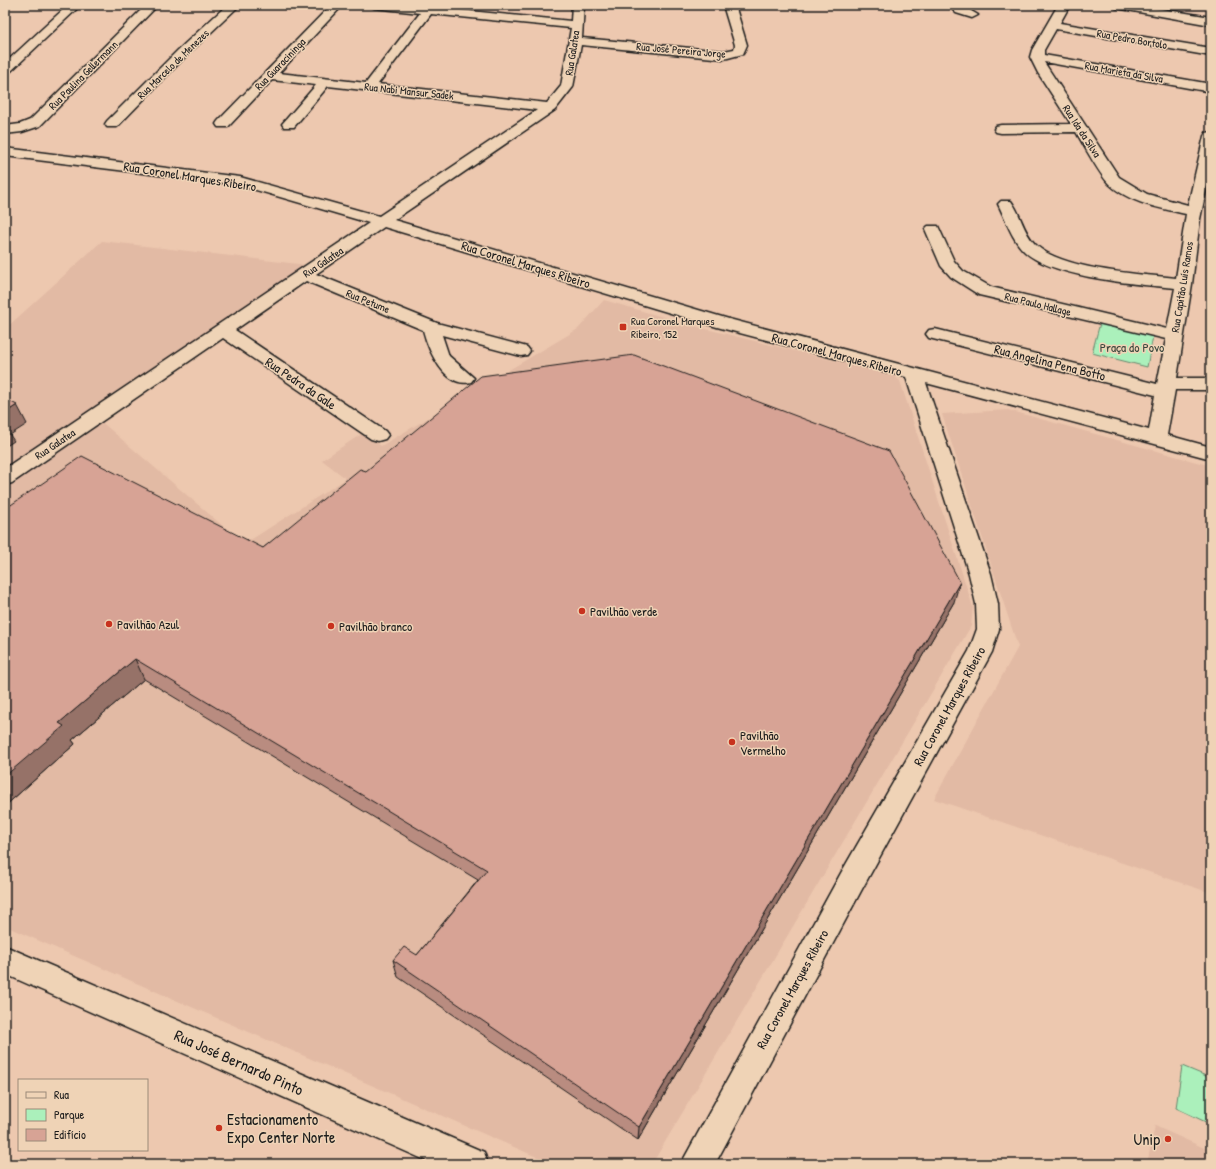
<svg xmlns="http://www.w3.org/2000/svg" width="1216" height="1169" font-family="'Patrick Hand',sans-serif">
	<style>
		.built { fill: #e2baa4 }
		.green { fill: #abf0bb; stroke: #64866c }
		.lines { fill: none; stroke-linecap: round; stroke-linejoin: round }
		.minor-casing { stroke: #1c1c1c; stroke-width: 3 }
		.major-casing { stroke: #1c1c1c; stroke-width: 3 }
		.minor { fill: #efd3b6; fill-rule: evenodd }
		.major { fill: #efd3b6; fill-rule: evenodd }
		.wall { fill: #b98c80; stroke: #1c1c1c }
		.shaded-wall { fill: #967268; stroke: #1c1c1c }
		.building { fill: #d7a395; stroke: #1c1c1c }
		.poi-dot { fill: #c8321e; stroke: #efd3b6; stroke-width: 1.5 }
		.labels { text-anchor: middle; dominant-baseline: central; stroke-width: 3; stroke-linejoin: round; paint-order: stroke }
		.far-street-label { font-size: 11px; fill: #1c1c1c; stroke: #efd3b6 }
		.far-poi-label { font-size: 11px; fill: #1c1c1c; stroke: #efd3b6; text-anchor: start }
		.street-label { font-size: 13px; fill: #1c1c1c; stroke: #efd3b6 }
		.park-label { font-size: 13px; fill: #39463c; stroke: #efd3b6 }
		.poi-label { font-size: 13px; fill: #1c1c1c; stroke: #efd3b6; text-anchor: start }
		.near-street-label { font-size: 16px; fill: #1c1c1c; stroke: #efd3b6 }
		.near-poi-label { font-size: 16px; fill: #1c1c1c; stroke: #efd3b6; text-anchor: start }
	</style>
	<rect width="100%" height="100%" fill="#edc8af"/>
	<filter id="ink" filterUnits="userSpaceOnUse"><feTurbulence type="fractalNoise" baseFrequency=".025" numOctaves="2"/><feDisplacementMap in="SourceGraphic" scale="8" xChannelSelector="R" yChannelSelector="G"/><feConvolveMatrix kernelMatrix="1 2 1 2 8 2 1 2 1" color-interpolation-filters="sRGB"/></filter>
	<g filter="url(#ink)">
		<path class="built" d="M102,241L307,265L91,413L237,538L244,539H252L344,480V477L322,460L363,433L381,446L578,329L604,300L694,326L893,375L900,381L973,607L971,626L652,1164H553L5,926V329Z
			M1008,410L1211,466V893L934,799L1018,647L942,414Z
			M1155,1126L1211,1151V1164H1147Z"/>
		<path class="green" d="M1100,323L1153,336L1147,367L1092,353Z
			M1182,1066L1211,1078L1210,1124L1176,1108Z"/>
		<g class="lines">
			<defs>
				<path id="minor" d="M146,5H158L40,126L22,132L5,134V126L20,124L30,120Z
					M227,5H240L186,56L117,127H107L105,124L107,121L178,50Z
					M331,5H343L279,73L366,83L420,13L374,8L368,5H409L571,21L572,5H584L582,38L724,51L734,49L735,45L723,5H735L747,45L743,54L724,59L581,45L573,87L555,110L394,220L729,319L1149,430L1155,395L929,338L926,334L929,330L935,329L1157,384L1166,339L979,295L951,277L941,266L925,229L928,226H938L954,261L963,271L991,287L1167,329L1175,288C1136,284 1054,278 1025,252C1012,240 1006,220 998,204L1001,201H1011C1021,214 1023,232 1035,244C1060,270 1141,274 1176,278L1186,214C1160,208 1129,203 1109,184C1098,172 1085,147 1076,132L1001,133L996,132L994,129L996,126L1001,125L1071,124L1038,73L1030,57L1032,50L1058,5H1070L1060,23L1211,48V56L1056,29L1044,50V55L1211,84V92L1044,62L1119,177L1147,194L1188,205L1204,136L1206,133L1211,132V167L1200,219L1192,284L1177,378H1211V390H1175L1167,435L1211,447V459L926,383L991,574L998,604L999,629L992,652L861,891L715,1164H681L841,873L969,651L977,629L976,604L969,574L906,377L717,327L384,227L316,274L437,323L527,347L530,351L527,355L521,356L442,335L449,356L474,378L471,382C445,389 428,350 423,330L306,281L235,330L385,431L388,435L385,439L378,441L371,439L223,338L12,483L5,485V468L369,223L239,185L5,156V148L240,177L379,216L537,110L328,86L294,127H284L282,124L316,85L272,80L228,127H218L216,124L218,121ZM431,14L571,28L561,86L547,103L378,84Z
					M948,5H961L978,15L972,18L956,13Z
					M5,946L484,1152L488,1164H434L5,974Z"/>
				<path id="major" d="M68,5H81L9,73L5,74V63Z
					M1110,5H1137L1211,17V25L1116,8Z"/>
			</defs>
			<use href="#minor" class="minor-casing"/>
			<use href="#major" class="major-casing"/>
			<use href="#minor" class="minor"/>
			<use href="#major" class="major"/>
		</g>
		<path class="wall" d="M366,471L954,602L638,1140L398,977L393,960L417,955L478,880L144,679L72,740L75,744L5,806V509L263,548Z"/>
		<path class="shaded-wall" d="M17,405L27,424L10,435L14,441L5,447V413Z
			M960,582L954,602L638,1140L639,1127Z
			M135,659L144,679L72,740L75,744L5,806V776L59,723Z"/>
		<path class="building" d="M634,355L889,451L960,582L639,1127L393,960L404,947L417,955L487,870L135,659L59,723L64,726L5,776V509L82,456L263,548L360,469L366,471L481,376Z
			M5,399L17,405L5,413Z"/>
	</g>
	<g class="poi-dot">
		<rect x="619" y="323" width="8" height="8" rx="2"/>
		<circle cx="582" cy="611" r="4"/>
		<circle cx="109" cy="624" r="4"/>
		<circle cx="331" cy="626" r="4"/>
		<circle cx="732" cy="742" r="4"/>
		<circle cx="219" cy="1128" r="4"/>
		<circle cx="1168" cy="1139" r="4"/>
	</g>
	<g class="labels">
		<g class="far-street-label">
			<text transform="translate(1132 39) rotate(10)">Rua Pedro Bortolo</text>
			<text transform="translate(681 50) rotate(5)">Rua José Pereira Jorge</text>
			<text transform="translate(572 53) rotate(-81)">Rua Galatea</text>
			<text transform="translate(173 64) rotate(-44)">Rua Marcelo de Menezes</text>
			<text transform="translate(280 64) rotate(-46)">Rua Guaracininga</text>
			<text transform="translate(1124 72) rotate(10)">Rua Marieta da Silva</text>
			<text transform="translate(83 75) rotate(-45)">Rua Paulina Gellermann</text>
			<text transform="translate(409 91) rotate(6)">Rua Nabi Mansur Sadek</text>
			<text transform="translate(1082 131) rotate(57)">Rua Ida da Silva</text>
			<text transform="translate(323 262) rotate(-34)">Rua Galatea</text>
			<text transform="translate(1182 287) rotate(-81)">Rua Capitão Luís Ramos</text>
			<text transform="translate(368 301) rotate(22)">Rua Petume</text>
			<text transform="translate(1038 304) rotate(14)">Rua Paulo Hallage</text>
			<text transform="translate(55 444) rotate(-34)">Rua Galatea</text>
		</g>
		<g class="far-poi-label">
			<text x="631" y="321">Rua Coronel Marques<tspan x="631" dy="13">Ribeiro, 152</tspan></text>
		</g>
		<g class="street-label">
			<text transform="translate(190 176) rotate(9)">Rua Coronel Marques Ribeiro</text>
			<text transform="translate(526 264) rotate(17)">Rua Coronel Marques Ribeiro</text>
			<text transform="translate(837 354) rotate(15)">Rua Coronel Marques Ribeiro</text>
			<text transform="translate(1050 362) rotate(14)">Rua Angelina Pena Botto</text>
			<text transform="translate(301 383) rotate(34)">Rua Pedra da Gale</text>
			<text transform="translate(949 706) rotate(-61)">Rua Coronel Marques Ribeiro</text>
			<text transform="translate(792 989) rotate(-61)">Rua Coronel Marques Ribeiro</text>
		</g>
		<g class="park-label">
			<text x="1132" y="347">Praça do Povo</text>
		</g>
		<g class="poi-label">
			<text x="590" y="611">Pavilhão verde</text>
			<text x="117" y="624">Pavilhão Azul</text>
			<text x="339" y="626">Pavilhão branco</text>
			<text x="740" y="735">Pavilhão<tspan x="740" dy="15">Vermelho</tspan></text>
		</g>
		<g class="near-street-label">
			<text transform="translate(239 1062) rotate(24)">Rua José Bernardo Pinto</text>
		</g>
		<g class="near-poi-label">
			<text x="227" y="1119">Estacionamento<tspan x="227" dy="18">Expo Center Norte</tspan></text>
			<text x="1160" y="1139" text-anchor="end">Unip</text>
		</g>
	</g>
	<rect width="1216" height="1169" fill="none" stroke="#efd3b6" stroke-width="20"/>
	<rect x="10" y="10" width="1196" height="1149" fill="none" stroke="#1c1c1c" stroke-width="1.5" filter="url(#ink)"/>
	<rect x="18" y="1079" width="130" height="72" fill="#efd3b6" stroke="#9b8a78"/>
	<rect x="26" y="1092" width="20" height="6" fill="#efd3b6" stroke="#9b8a78"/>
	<text x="54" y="1099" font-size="12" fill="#1c1c1c">Rua</text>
	<rect x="26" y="1109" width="20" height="12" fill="#abf0bb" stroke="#9b8a78"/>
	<text x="54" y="1119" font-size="12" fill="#1c1c1c">Parque</text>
	<rect x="26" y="1129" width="20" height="12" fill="#d7a395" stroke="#9b8a78"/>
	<text x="54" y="1139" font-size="12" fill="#1c1c1c">Edifício</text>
</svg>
